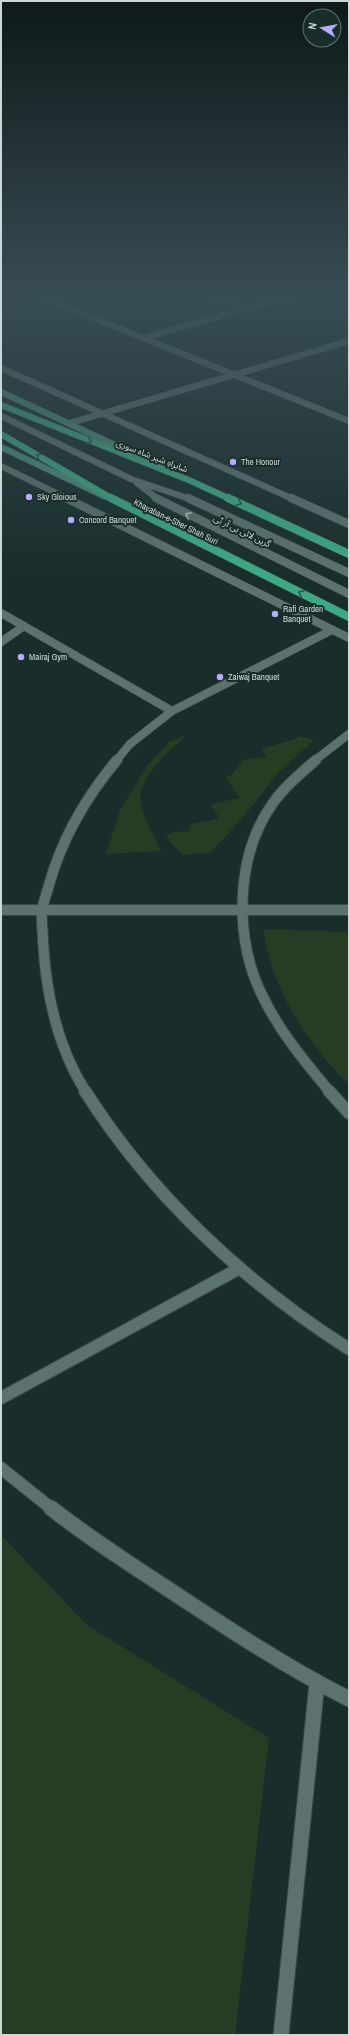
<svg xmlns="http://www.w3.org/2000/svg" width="350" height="2036" font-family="'Archivo Narrow','Noto Sans Arabic',sans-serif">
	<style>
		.green { fill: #263d23 }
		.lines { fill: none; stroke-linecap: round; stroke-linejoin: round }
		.service-far1-casing { stroke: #374845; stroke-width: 7 }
		.service-casing { stroke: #374845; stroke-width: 9 }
		.minor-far4-casing { stroke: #374845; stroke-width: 7 }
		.minor-far3-casing { stroke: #374845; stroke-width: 9 }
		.minor-far2-casing { stroke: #374845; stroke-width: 12 }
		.minor-far1-casing { stroke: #374845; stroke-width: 14 }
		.minor-casing { stroke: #374845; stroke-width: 17 }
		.tertiary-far3-casing { stroke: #374845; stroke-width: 7 }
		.tertiary-far2-casing { stroke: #374845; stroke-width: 9 }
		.tertiary-far1-casing { stroke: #374845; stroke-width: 12 }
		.tertiary-casing { stroke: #374845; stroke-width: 14 }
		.secondary-casing { stroke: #374845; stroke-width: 7 }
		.primary-far1-casing { stroke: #374845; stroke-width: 7 }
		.primary-casing { stroke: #374845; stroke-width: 9 }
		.service-far1 { stroke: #5b726e; stroke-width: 6 }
		.service { stroke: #5b726e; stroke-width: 8 }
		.minor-far4 { stroke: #5b726e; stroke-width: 6 }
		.minor-far3 { stroke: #5b726e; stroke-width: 8 }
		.minor-far2 { stroke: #5b726e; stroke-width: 10 }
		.minor-far1 { stroke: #5b726e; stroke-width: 12 }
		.minor { stroke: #5b726e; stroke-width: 15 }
		.tertiary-far3 { stroke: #5b726e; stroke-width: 6 }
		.tertiary-far2 { stroke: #5b726e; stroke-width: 8 }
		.tertiary-far1 { stroke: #5b726e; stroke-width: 10 }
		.tertiary { stroke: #5b726e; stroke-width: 12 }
		.secondary { stroke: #4c8e79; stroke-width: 6 }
		.primary-far1 { stroke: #3daa85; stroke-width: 6 }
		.primary { stroke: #3daa85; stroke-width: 8 }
		.oneway { stroke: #26594a }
		.oneway2 { stroke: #afbebb }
		.poi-dot { fill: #b4acf9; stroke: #192e2b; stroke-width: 1.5 }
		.labels { text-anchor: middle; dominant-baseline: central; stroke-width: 4; stroke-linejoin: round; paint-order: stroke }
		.far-street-label { font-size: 9px; fill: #cbd8d5; stroke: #192e2b }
		.far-poi-label { font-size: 9px; fill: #cbd8d5; stroke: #192e2b; text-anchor: start }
	</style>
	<rect width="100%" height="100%" fill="#192e2b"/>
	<path class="green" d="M186,735C169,753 135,777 141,805C144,820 155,837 161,851L106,854L120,811L136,784L148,765L169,742Z
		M299,736L314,740L278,773L244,816L211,852L182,855L166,837L173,832L189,831L191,824L219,818L211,804L240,798L225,777L230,776L244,760L266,757L262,749L295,739Z
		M263,929L349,932V1085C321,1057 294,1021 279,985C271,968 267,948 263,929Z
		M1,1535L87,1625L269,1738L235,2035H1Z"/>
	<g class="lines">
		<defs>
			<path id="service-far1" d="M1,416L131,479L190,499
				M1,466L68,499
				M137,483L158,499"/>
			<path id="service" d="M66,498L349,638
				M156,498L349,594
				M188,498L349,573"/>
			<path id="minor-far4" d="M200,291L247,309
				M143,338L308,291
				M1,368L293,499
				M70,423L349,341"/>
			<path id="minor-far3" d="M291,498L349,524
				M1,642L24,626
				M314,761L349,734"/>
			<path id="minor-far2" d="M316,760C301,773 284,787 273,803C235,856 234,938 262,995C279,1031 305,1062 330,1092"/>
			<path id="minor-far1" d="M329,1091L349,1113
				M1,1398L240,1268
				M1,1468L52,1509"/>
			<path id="minor" d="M51,1508C88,1537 128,1563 168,1589C227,1628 286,1667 349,1699
				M281,2035L317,1683"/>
			<path id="tertiary-far3" d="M27,291L349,421"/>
			<path id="tertiary-far2" d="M1,613L172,711
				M116,761L130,744L172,711L332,630"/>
			<path id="tertiary-far1" d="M1,910H349
				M86,1092C57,1047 46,994 43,941C43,931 41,921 42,911C43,902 47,893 49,885C62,838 86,797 117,760"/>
			<path id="tertiary" d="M85,1091C151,1195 245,1283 349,1349"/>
			<path id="secondary" d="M1,392L162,467
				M1,447L106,497"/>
			<path id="primary-far1" d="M1,405L191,481L230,499
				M1,434L113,499"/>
			<path id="primary" d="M111,498L349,617
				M228,498L349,554"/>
		</defs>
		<use href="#service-far1" class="service-far1-casing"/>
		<use href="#service" class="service-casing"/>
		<use href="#minor-far4" class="minor-far4-casing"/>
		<use href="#minor-far3" class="minor-far3-casing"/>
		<use href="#minor-far2" class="minor-far2-casing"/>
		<use href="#minor-far1" class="minor-far1-casing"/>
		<use href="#minor" class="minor-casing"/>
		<use href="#tertiary-far3" class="tertiary-far3-casing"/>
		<use href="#tertiary-far2" class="tertiary-far2-casing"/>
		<use href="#tertiary-far1" class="tertiary-far1-casing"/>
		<use href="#tertiary" class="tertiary-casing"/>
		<use href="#secondary" class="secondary-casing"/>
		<use href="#primary-far1" class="primary-far1-casing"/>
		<use href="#primary" class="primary-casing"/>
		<use href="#service-far1" class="service-far1"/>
		<use href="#service" class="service"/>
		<use href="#minor-far4" class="minor-far4"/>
		<use href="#minor-far3" class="minor-far3"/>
		<use href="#minor-far2" class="minor-far2"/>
		<use href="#minor-far1" class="minor-far1"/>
		<use href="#minor" class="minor"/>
		<use href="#tertiary-far3" class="tertiary-far3"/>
		<use href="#tertiary-far2" class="tertiary-far2"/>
		<use href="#tertiary-far1" class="tertiary-far1"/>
		<use href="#tertiary" class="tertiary"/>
		<use href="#secondary" class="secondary"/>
		<use href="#primary-far1" class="primary-far1"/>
		<use href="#primary" class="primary"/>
	</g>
	<defs><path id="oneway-chevron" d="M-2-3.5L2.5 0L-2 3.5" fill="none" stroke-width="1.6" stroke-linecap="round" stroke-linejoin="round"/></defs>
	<g class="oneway">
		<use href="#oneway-chevron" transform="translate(89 441) rotate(21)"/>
		<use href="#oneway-chevron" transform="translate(39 456) rotate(-149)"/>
		<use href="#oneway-chevron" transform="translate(239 503) rotate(25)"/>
		<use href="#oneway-chevron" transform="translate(301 593) rotate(-154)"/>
	</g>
	<use class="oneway2" href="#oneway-chevron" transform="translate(188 515) rotate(-154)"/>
	<linearGradient id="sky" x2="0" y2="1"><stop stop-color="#0e1918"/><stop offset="0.51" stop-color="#384c55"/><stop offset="1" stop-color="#384c55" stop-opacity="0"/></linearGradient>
	<rect width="350" height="576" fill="url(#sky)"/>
	<g class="poi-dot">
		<circle cx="233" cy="462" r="4"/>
		<circle cx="29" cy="497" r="4"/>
		<circle cx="71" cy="520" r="4"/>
		<circle cx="275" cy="614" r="4"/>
		<circle cx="21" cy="657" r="4"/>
		<circle cx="220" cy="677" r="4"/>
	</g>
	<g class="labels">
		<g class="far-street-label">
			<text transform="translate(152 456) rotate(21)">شاہراہِ شیر شاہ سوری</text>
			<text transform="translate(176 522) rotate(26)">Khayaban-e-Sher Shah Suri</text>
			<text transform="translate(242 531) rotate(26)">گرین لائن بی آر ٹی</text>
		</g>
		<g class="far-poi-label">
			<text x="241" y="462">The Honour</text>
			<text x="37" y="497">Sky Gloious</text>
			<text x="79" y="520">Concord Banquet</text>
			<text x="283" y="609">Rafi Garden<tspan x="283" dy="10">Banquet</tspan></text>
			<text x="29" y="657">Mairaj Gym</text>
			<text x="228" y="677">Zaiwaj Banquet</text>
		</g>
	</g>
	<rect width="350" height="2036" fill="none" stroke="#cbd8d5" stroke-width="4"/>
	<g transform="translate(322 28) rotate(281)"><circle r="19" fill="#192e2b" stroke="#60726f"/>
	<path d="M0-3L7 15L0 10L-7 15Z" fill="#b4acf9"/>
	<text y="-6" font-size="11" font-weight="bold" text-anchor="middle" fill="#cbd8d5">N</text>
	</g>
</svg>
